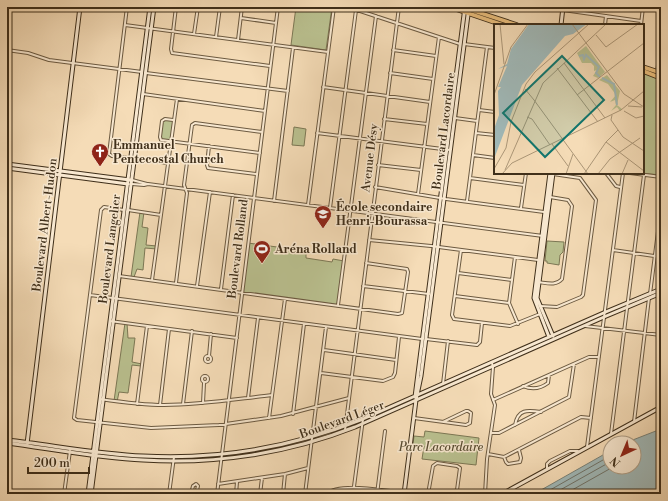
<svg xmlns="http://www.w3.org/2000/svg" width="668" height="501" font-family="'Libre Bodoni',serif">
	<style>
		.green { fill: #bac190; stroke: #7c7855 }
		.water { fill: #a0b9b9; stroke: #798279 }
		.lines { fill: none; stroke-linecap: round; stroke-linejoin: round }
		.shore { stroke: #70746a; stroke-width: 1 }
		.street-casing { stroke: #6c5a41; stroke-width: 4 }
		.secondary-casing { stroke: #3f2f1a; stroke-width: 5 }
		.primary-casing { stroke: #3f2f1a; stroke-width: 5.5 }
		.street { stroke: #f8e8d0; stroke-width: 2 }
		.secondary { stroke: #f8e8d0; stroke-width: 3 }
		.primary { stroke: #eabe7c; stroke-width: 3.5 }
		.labels { text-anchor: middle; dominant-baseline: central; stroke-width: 3; stroke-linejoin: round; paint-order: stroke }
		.street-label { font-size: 12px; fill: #3f2f1a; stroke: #f8e8d0 }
		.poi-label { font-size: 12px; font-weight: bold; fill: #3f2f1a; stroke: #f8e8d0; text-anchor: start }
		.park-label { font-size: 12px; font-style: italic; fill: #584c32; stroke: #f8e8d0 }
		.inset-river { fill: none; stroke: #a0b9b9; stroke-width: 2 }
		.inset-road { fill: none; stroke: #ac9778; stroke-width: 1 }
		.view { fill: #0f766e; fill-opacity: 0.15; stroke: #0f766e; stroke-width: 2 }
		.inset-edge { fill: none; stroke: #3f2f1a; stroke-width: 2 }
	</style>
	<rect width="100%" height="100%" fill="#f5dcb7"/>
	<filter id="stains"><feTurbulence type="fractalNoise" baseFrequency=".005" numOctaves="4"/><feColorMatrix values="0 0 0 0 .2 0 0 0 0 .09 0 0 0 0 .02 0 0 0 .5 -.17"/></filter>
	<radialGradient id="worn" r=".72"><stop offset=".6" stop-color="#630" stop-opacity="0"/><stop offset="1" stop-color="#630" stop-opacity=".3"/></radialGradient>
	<path class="green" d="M296,7H332L326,50L291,45Z
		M643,71L661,77V175L640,173H643Z
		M163,120H173L171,141L162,140L160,137Z
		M294,127L306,129L304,146L292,145Z
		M140,212H144L142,227L148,228L146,245L157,246V249L145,248L143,270L137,269L134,277H131Z
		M547,241L564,242L563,252L560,255L559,265L547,263V261H545Z
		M248,243L306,251V258L332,262L333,259L344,261L338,305L242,292Z
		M125,323H127L128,338H135L132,362L142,364L141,366L132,365L128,393L119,392L117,402L114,401Z
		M425,431L479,438L476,465L422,459L424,446L413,445L414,436L424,437Z"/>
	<path class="water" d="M661,429V494H534L610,451V467H634V443H625Z"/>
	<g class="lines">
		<path class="shore" d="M543,494L610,456
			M553,494L610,462
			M565,494L613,467"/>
		<defs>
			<path id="street" d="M127,7L109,154L112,156L168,163
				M176,7L171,49L172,53L270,66
				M348,7L460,44
				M563,10L641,21
				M241,18L276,23
				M125,25L328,52
				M605,25L606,16
				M641,25L643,7
				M194,34L198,7
				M216,37L220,7
				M238,40L242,7
				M464,44L495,48
				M7,50L28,53L49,60L142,72
				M393,50L436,56
				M657,72L661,44
				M146,73L288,91
				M390,73L433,79
				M323,87L430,102
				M143,94L265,111
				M479,110L495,112
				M455,118L477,121
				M384,119L427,124
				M173,120L165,119L162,121L160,137L161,140L260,153
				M317,133L450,150
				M476,133L495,135
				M209,146L207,165L208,168L256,174
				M473,155L495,158
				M378,165L421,170
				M606,173L616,186L620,187
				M630,173L661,177
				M470,178L524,185
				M132,180L147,184
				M132,184L144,185L148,184L543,236
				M375,187L446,199L544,212
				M418,194L439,37
				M274,201L293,48
				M467,201L487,47
				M308,205L334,7
				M330,208L356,10
				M521,208L526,173
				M124,210L104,207L101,210L74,418L77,420L151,428L219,425L281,416L349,398
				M128,210L161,215
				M369,240L431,246L538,260
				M461,250L452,315L454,319L510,326L540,314
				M613,250L661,257
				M515,257L509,303L518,324
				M458,273L512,280
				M119,276L398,314L402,313L408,272L407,269L366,263
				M152,280L177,99
				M538,282C547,283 556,286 562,279L572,206L568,200L550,197
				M176,283L186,201L187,193L184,185L192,125L195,123L262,132
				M197,286L210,192
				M363,286L429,294
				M221,289L233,195
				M650,294L661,208
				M90,295L422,339
				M455,296L509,303
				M338,305L376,16
				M540,306L557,307L581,297L583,295L596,200L580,178L553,174
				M110,321L237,338
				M585,326L661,335
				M426,339L477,345L480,342L482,323
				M324,350L396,360
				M205 359a3 3 0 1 1 6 0a3 3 0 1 1-6 0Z
				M209,356L211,334
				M321,373L383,381L393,377L395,373L399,337
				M202 379a3 3 0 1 1 6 0a3 3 0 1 1-6 0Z
				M443,384L448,341
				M523,386C532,390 540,389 548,383L549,375
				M248,398L258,318
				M100,399C121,402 143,405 164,405C201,405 236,399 272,395
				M493,400L589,357H599
				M203,403L204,383
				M137,404L147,326
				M183,404L192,331
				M160,405L169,329
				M659,408L661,392
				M293,414L304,324
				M269,418L285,299
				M414,418L466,425L470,423L471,413L468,411H466L443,422
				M634,422L649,298
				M515,425C518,409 527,410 541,412
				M345,430L399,7
				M492,433H499L569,397L574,364
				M611,434L644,175
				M587,447L623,173
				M488,454L504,457L581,417L591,418
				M504,457L506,462L508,464L520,462L521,458L519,450
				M547,469V464L550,461L570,451H578
				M218,484L285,474L308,468
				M64,494L70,451
				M169,494L174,457
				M191,494L193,486L196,484L198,486L196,494
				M217,494L278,7
				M236,494L237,482
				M260,494L262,478
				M283,494L285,474
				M305,494L326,327
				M327,494C338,481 395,492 412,494
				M353,494L363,419
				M377,494L385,431
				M428,494L433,466L437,463L457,466L460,468L457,490L448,494
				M485,494L487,459L495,405L491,394L493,367L492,363"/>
			<path id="secondary" d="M561,25L563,7
				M7,164L130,180
				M7,168L128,184
				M553,336L537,298L553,173
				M549,337L534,298L550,173
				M415,397L465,7
				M7,440C52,445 97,454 143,456C218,460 293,447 363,419L608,311L661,289
				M7,443C52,449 98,458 143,460C215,465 289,453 355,427L604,317L661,293
				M27,444L80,7
				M88,494L150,7
				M91,494L154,7
				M404,494L416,400L421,376L469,7
				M502,494L661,407"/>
			<path id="primary" d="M450,7L503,25
				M462,7L517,25
				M643,67L661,73
				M643,71L661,78"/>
		</defs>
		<use href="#street" class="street-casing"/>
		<use href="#secondary" class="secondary-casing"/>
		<use href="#primary" class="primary-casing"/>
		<use href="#street" class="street"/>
		<use href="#secondary" class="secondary"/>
		<use href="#primary" class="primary"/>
	</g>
	<defs>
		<symbol id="church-pin" viewBox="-11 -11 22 30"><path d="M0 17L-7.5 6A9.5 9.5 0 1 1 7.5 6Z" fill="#8f2418" stroke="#f8e8d0"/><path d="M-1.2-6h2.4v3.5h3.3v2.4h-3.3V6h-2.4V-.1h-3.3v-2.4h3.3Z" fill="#fff"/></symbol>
		<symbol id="school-pin" viewBox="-11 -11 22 30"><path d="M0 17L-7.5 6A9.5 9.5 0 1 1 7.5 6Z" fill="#8f2418" stroke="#f8e8d0"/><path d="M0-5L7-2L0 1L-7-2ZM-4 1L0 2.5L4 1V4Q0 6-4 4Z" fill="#fff"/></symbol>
		<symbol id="stadium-pin" viewBox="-11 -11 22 30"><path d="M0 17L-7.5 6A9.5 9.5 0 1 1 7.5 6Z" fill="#8f2418" stroke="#f8e8d0"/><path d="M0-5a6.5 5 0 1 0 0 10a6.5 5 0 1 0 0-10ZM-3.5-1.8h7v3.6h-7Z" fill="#fff"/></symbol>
	</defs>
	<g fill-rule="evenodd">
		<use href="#church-pin" x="90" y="142" width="20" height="27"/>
		<use href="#school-pin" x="313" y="204" width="20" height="27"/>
		<use href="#stadium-pin" x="252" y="239" width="20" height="27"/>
	</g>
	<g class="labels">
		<g class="street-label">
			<text transform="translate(444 131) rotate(-83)">Boulevard Lacordaire</text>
			<text transform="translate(370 158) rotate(-83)">Avenue Désy</text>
			<text transform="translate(45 225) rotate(-83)">Boulevard Albert-Hudon</text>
			<text transform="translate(110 249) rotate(-83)">Boulevard Langelier</text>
			<text transform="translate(238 249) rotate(-83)">Boulevard Rolland</text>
			<text transform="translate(342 420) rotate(-20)">Boulevard Léger</text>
		</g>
		<g class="poi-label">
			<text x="113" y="145">Emmanuel<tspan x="113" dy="14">Pentecostal Church</tspan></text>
			<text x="336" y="207">École secondaire<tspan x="336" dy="14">Henri-Bourassa</tspan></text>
			<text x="275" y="249">Aréna Rolland</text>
		</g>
		<g class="park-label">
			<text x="441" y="447">Parc Lacordaire</text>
		</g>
	</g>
	<g transform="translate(494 24)">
		<rect width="150" height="150" fill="#f5dcb7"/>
		<path d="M92,22L111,48L104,54L99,52L103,46L100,47V42L97,39H88L83,29ZM113,51L126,67L123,81L128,85L126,87L123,83L117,87L122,81L121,76L116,78L122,71L114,60L105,56Z" fill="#bac190"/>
		<path d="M35,0H93L79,10L71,12L28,61L0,135V105L5,91L4,67L7,63H4L13,42L4,45L13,40L17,25Z" fill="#a0b9b9"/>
		<path class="inset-river" d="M85,32L89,31L90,35L92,31L105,43L102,49L106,53M108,54L120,60L123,81"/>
		<path class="inset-road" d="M6,0L10,40M78,0L130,70L150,83M102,11L112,23L144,0M70,39L111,94M63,44L104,98M31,65L40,76M0,71L17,23L34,0M83,71L150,19M40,76L94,150M134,82L148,83M130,87L142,94L150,92M118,91L117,96L129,113L150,127M33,93L38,95L56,121M112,118L150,147M58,120L74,142M0,145L12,124L17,98L32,60L41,48L95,0M11,146L49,59L112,0M8,150L18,139L127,86L150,67M72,150L79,130M90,150L112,118L124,106M104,150L116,135L146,114M128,150L134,136"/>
		<path class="view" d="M68,32L110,76L51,133L9,89Z"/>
		<rect width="150" height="150" class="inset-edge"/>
	</g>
	<rect width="668" height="501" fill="none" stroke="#f5dcb7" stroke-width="24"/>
	<rect x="8" y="8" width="652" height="485" fill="none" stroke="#3f2f1a" stroke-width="2"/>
	<rect x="12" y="12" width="644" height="477" fill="none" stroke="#3f2f1a"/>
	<g transform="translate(622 455) rotate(224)"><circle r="19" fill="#f8e8d0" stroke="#ae9e87"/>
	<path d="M0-3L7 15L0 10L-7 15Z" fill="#8f2418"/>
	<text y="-6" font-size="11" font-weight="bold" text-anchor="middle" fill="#3f2f1a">N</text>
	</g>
	<path d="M28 467v6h61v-6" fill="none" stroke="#3f2f1a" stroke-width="2"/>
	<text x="34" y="467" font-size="12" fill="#3f2f1a" stroke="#f8e8d0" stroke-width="3" paint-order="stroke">200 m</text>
	<rect width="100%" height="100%" filter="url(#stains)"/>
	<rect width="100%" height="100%" fill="url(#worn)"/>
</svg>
